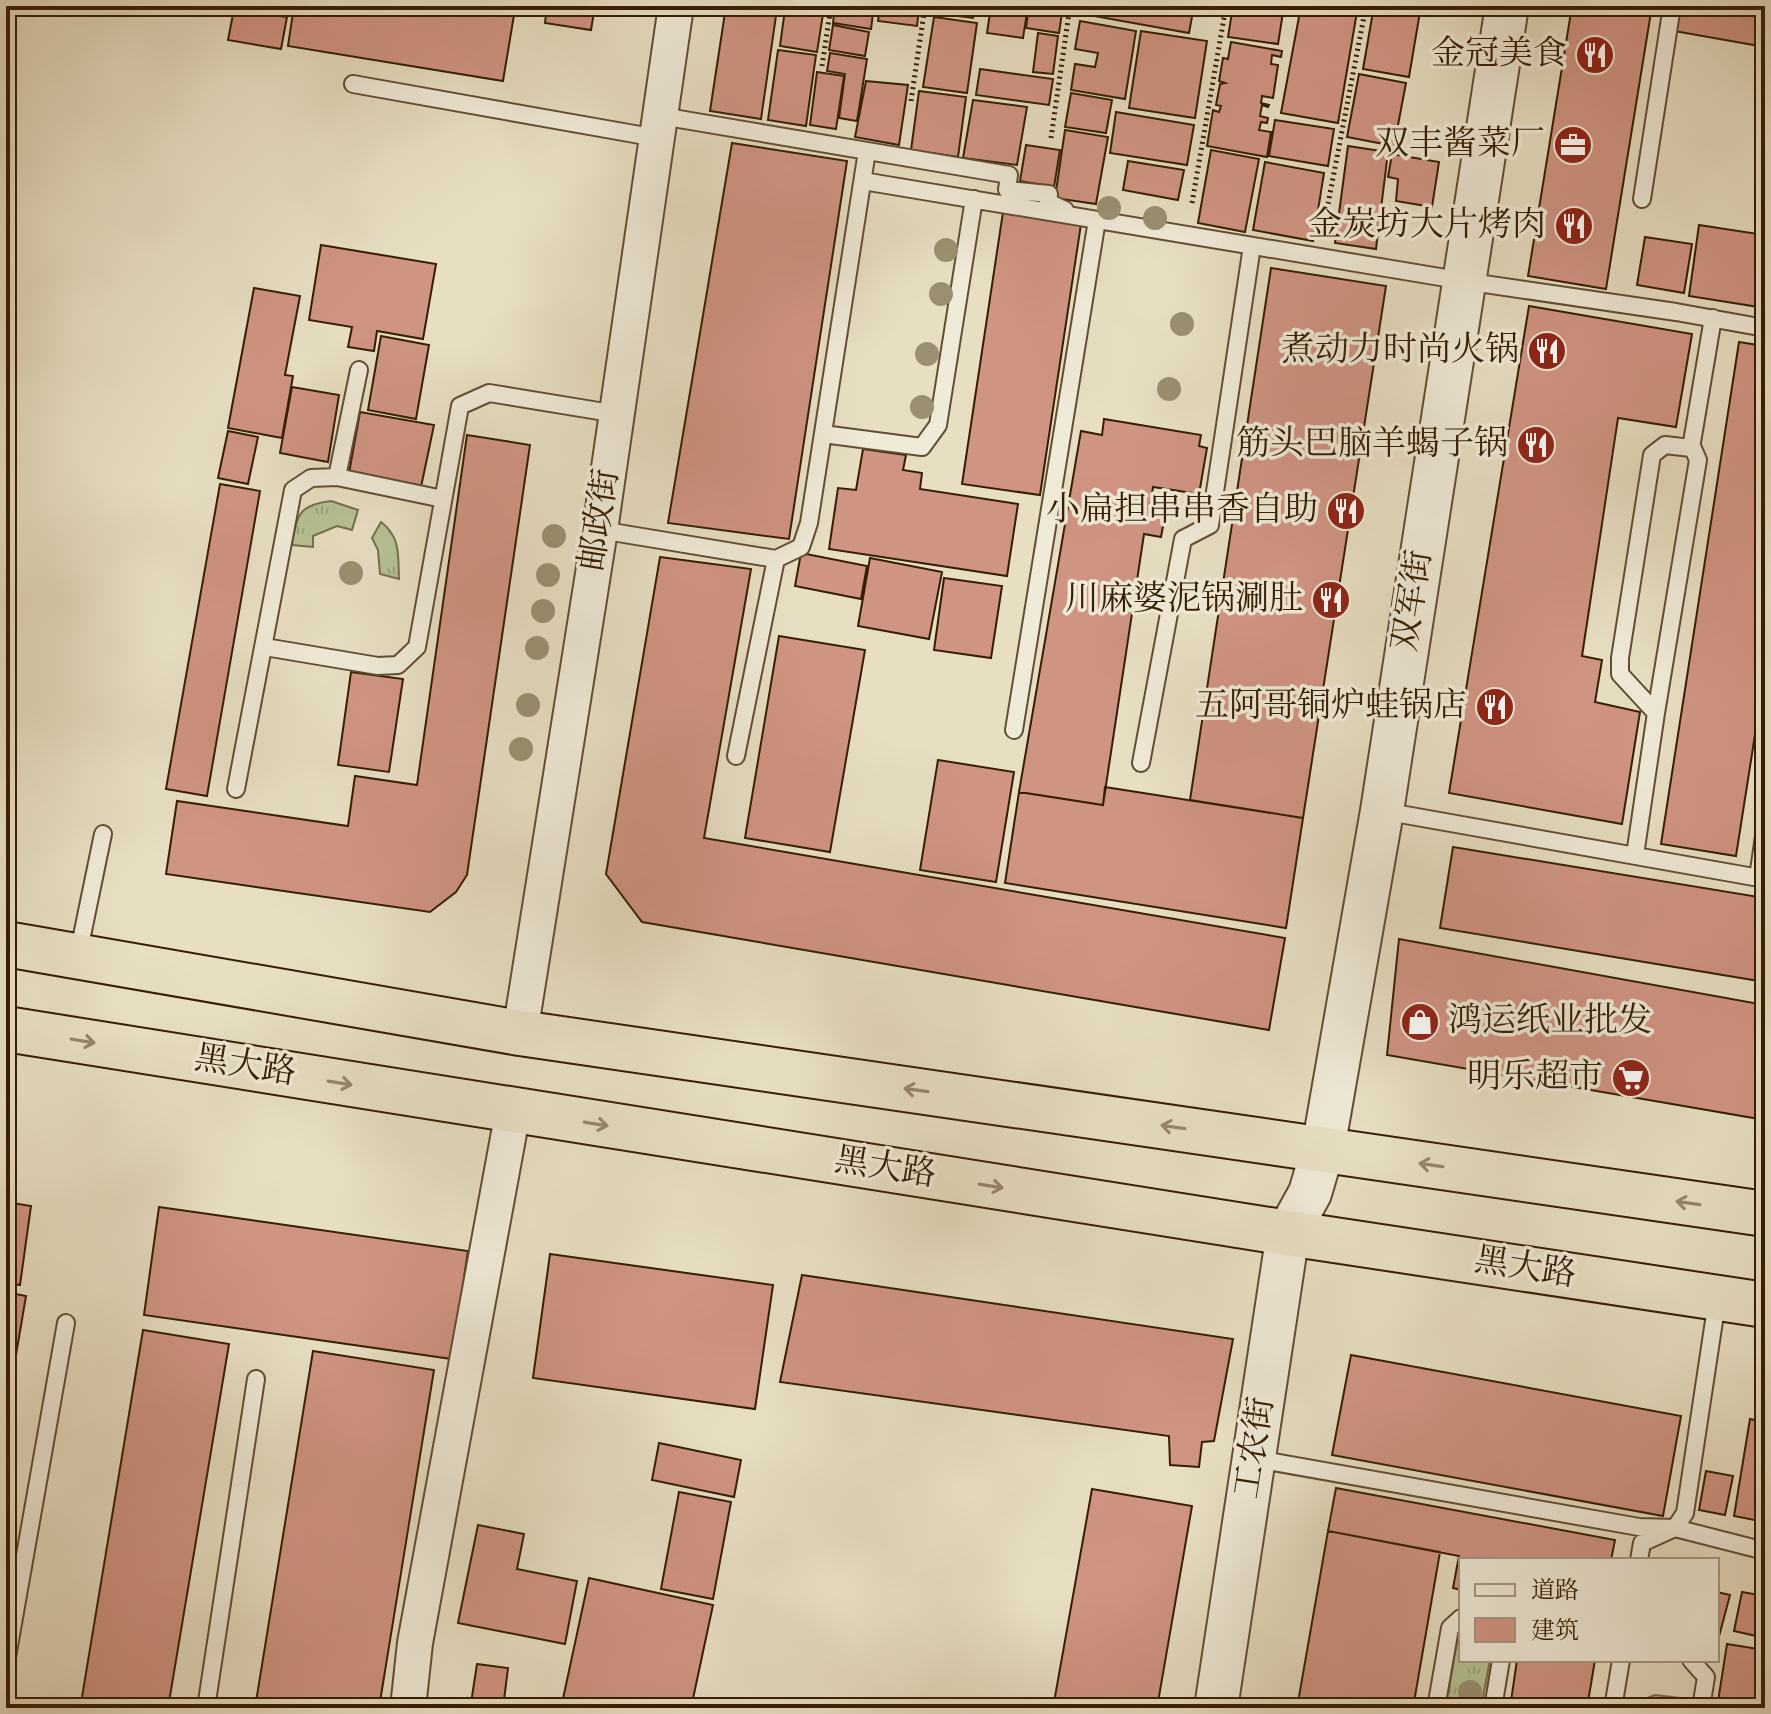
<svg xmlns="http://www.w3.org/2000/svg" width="1771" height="1714" font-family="'Sorts Mill Goudy','Noto Serif SC',serif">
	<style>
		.grass { fill: url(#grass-tufts); stroke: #75704c; stroke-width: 2 }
		.building { fill: #d09483; stroke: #351e02; stroke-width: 2 }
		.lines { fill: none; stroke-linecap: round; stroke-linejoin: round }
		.service-casing { stroke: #624e32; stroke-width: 20 }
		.minor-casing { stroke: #624e32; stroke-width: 38 }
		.tertiary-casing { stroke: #624e32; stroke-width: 46 }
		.trunk-casing { stroke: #351e02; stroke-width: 48 }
		.path { stroke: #351e02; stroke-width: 5; stroke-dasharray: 2 4; stroke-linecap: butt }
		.service { stroke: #f0ead8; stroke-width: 16 }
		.minor { stroke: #f0ead8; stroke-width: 34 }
		.tertiary { stroke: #f0ead8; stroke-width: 42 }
		.trunk { stroke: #e8dfc3; stroke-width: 44 }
		.tree { fill: #9a9071 }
		.oneway { stroke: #97886c }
		.labels { text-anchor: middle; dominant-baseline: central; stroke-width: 7; stroke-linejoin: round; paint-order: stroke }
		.poi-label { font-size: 34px; fill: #351e02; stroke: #f0ead8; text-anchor: end }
		.street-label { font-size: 34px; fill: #351e02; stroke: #f0ead8 }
	</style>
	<defs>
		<pattern id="grass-tufts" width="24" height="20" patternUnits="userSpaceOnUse" patternTransform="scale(2)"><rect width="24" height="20" fill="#b5c295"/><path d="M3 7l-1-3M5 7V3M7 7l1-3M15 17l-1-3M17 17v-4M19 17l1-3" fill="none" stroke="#9ca67f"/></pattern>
	</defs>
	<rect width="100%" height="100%" fill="#e8dfc3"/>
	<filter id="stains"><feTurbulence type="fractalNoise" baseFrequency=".0025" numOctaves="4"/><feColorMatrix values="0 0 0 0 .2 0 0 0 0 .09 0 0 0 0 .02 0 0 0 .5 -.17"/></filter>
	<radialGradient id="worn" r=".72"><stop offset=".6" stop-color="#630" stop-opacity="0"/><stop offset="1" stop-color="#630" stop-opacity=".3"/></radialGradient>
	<path class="grass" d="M331,501L358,510L352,530L337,526L313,536V547L292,545C297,515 298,505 331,501Z
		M381,522C401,537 398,556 399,579L380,574L378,550L372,538Z
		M1461,1628V1660H1490L1481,1708L1446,1706L1459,1630Z
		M1655,1695L1680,1698L1688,1708H1637L1639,1701Z"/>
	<path class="building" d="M294,6H457L514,15L503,81L288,46Z
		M547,6H595L591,30L545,23Z
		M726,6L777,9L761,119L710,111Z
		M799,6H826V10Z
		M835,6H874L871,29L833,23Z
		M880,6L919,9L917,26L878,21Z
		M934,6H974L973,18L933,13Z
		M991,6H1028L1023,38L987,33Z
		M1029,6H1063L1059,33L1026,28Z
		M1084,6H1194L1189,33L1083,14Z
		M1233,6H1284L1278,44L1228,37Z
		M1301,6H1358L1338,123L1281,113Z
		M1374,6H1421L1409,77L1363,69Z
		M1572,6H1652L1606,289L1528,276Z
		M1679,6H1765V47L1674,31Z
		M234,9L287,17L281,49L228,40Z
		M785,9L823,14L817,52L780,46Z
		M934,17L977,23L967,93L923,87Z
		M1080,21L1136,31L1125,99L1071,90L1075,64L1095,67L1098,53L1075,49Z
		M833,25L869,32L865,56L829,50Z
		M1141,31L1207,41L1195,118L1129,108Z
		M1038,33L1058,36L1053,74L1033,72Z
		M1231,42L1282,51L1281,57L1272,55L1271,64L1278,65L1273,98L1262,96L1261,103L1269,105L1268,107L1262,105L1260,116L1268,118L1267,123L1261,122L1259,130L1271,132L1267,157L1207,146L1213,110L1219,112L1221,106L1216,105L1220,84L1225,83L1219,81L1223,58L1228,59Z
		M778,50L816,55L806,126L768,120Z
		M830,53L867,59L857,121L839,118L845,74L827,71Z
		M980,69L1053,79L1049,105L976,95Z
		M817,72L844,76L836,129L810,125Z
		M1359,74L1406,83L1394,146L1347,137Z
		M866,81L908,85L899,145L855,137Z
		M919,91L966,97L958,157L911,150Z
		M1071,93L1112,100L1106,133L1065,127Z
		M973,100L1027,107L1017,165L963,158Z
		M1116,112L1194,125L1187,165L1110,153Z
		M1275,120L1334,129L1328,166L1269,156Z
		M1065,130L1108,137L1096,204L1055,198Z
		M732,143L847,161L789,539L668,523Z
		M1026,145L1060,150L1054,187L1020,181Z
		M1348,146L1388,152L1376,249L1335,243Z
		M1211,150L1259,159L1245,232L1198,223Z
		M1392,154L1439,162L1432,207L1396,201L1398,179L1388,177Z
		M1128,161L1184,170L1178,200L1123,190Z
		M1265,162L1324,173L1313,241L1253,230Z
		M1003,212L1081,224L1040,495L962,484Z
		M1699,225L1765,235V308L1689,296Z
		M1645,237L1692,244L1684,293L1637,285Z
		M321,245L436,264L423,339L377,331L374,351L348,347L352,327L309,320Z
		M1271,268L1386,286L1303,818L1190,800Z
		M254,288L300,296L285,375L293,376L282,438L228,428Z
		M1529,306L1692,334L1676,427L1618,418L1582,656L1602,660L1595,702L1640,712L1622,824L1449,793Z
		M381,336L429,345L416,419L368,410Z
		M1739,342L1765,346V671L1736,856L1661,844Z
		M292,387L339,395L328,462L280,453Z
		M360,412L434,425L421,487L349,473Z
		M1104,419L1201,435L1199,446L1207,448L1199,494L1153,487L1150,508L1166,510L1161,537L1144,534L1103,805L1019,792L1081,431L1102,435Z
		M228,431L258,437L248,484L218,478Z
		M467,435L530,445L467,875L456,892L430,912L166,874L177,801L348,826L355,776L417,785Z
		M863,449L906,455L903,470L922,473L920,489L1018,504L1007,576L829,549L838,488L856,490Z
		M220,484L260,491L207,796L166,789Z
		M801,553L867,566L861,599L795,586Z
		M660,557L751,569L704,838L1285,938L1269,1030L642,922L606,874Z
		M870,558L942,572L929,639L858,626Z
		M944,578L1002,586L991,658L934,650Z
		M779,636L865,650L830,852L745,838Z
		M351,672L403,679L389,772L338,765Z
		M938,760L1014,772L996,882L920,870Z
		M1105,787L1303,818L1286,928L1005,883L1019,792L1103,805Z
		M1453,847L1765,898V982L1440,928Z
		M1399,939L1765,1005V1120L1387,1055Z
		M6,1202L31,1206L20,1285L6,1283Z
		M159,1207L468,1251L452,1359L144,1315Z
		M550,1254L773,1285L755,1409L533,1378Z
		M802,1275L1233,1339L1214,1441L1202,1442L1199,1467L1170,1465L1169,1436L780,1382Z
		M6,1292L26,1296L6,1414Z
		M143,1330L229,1344L168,1708H112L81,1703Z
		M313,1351L434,1370L379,1708H255Z
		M1351,1355L1681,1416L1663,1516L1332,1455Z
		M1750,1419L1765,1422V1522L1734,1516Z
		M659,1443L741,1460L734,1497L652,1480Z
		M1706,1471L1733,1476L1725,1515L1699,1510Z
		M1336,1488L1615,1540L1611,1560H1461V1590L1453,1588L1459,1556L1328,1531Z
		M1092,1489L1192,1506L1157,1708H1053Z
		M679,1492L731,1502L713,1599L661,1589Z
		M478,1525L524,1534L517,1569L577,1581L565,1644L458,1623Z
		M1328,1531L1440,1552L1413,1708H1297Z
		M589,1578L713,1605L691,1708H561Z
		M1717,1592L1730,1595L1717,1644Z
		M1742,1592L1765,1596V1638L1734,1631Z
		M1727,1644L1765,1650V1708H1717Z
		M1517,1660H1595L1587,1708H1510Z
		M477,1664L508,1668L503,1708L471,1703Z"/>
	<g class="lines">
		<defs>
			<path id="service" d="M353,84L657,138
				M661,116L1009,175L1007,190L1049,194L1048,202L1065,210
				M863,181L1464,281L1676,312L1765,328
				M1642,199L1672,6
				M823,434L922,447L938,425L974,199
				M337,477L359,370
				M600,530L776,559L801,547L809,523L867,151
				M265,647L378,666L398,665L417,647L460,406L489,393L617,414
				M1656,713L1698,460L1691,444
				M1014,730L1097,220
				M736,756L776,559
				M1141,763L1183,539L1210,525L1252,246
				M236,789L293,490L311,478L337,477L443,499
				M1383,811L1765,879
				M1635,855L1656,713L1620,674V658L1652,455L1665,445L1691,448L1713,318
				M1758,878L1765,829
				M78,955L103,834
				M1256,1459L1639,1527L1675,1528L1765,1551
				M1639,1560L1642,1543L1675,1528L1685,1513L1717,1301
				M1691,1660L1706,1677L1701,1708
				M6,1663L66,1323
				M206,1708L256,1379
				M1436,1708L1450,1628L1461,1618
				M1493,1708L1501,1660
				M1613,1708L1621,1660"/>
			<path id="minor" d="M520,1033L600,530L676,6
				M408,1708L415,1643L513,1111"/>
			<path id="tertiary" d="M1216,1708L1288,1233L1310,1193L1323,1149L1382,811L1507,6"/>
			<path id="trunk" d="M6,944L520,1033L1765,1214
				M6,1029L1288,1233L1765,1305"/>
		</defs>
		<use href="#service" class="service-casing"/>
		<use href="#minor" class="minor-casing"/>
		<use href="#tertiary" class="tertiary-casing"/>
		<use href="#trunk" class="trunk-casing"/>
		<path class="path" d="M822,66L831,6
			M911,101L925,6
			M1051,138L1070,6
			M1192,203L1226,6
			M1328,204L1366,6"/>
		<use href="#service" class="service"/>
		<use href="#minor" class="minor"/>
		<use href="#tertiary" class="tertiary"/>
		<use href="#trunk" class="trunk"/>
	</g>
	<g class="tree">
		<circle cx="1109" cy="208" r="12"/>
		<circle cx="1155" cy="218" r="12"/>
		<circle cx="946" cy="250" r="12"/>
		<circle cx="941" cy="294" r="12"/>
		<circle cx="1182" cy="324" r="12"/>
		<circle cx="927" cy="354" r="12"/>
		<circle cx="1169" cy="389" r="12"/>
		<circle cx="922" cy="407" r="12"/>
		<circle cx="554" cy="536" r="12"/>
		<circle cx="351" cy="573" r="12"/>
		<circle cx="548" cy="575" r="12"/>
		<circle cx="543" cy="611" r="12"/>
		<circle cx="537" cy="648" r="12"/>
		<circle cx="528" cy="705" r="12"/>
		<circle cx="521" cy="749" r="12"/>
		<circle cx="1470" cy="1692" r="12"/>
	</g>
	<defs><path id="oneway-shaft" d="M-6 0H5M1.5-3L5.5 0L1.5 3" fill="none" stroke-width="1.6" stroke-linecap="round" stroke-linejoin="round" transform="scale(2)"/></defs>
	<g class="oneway">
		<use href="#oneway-shaft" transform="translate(83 1041) rotate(9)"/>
		<use href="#oneway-shaft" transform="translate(340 1083) rotate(9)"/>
		<use href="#oneway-shaft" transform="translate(916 1090) rotate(-172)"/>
		<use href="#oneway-shaft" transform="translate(596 1124) rotate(9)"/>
		<use href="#oneway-shaft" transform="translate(1173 1127) rotate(-172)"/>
		<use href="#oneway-shaft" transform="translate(1431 1165) rotate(-172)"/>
		<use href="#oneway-shaft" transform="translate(991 1186) rotate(9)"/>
		<use href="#oneway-shaft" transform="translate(1688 1203) rotate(-172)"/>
	</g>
	<defs>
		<symbol id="restaurant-disc" viewBox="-11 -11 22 22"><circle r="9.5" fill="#8f2418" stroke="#f0ead8"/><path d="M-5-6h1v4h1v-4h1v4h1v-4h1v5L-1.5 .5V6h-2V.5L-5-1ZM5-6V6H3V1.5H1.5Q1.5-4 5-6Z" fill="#fff"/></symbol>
		<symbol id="office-disc" viewBox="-11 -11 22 22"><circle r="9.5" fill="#8f2418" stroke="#f0ead8"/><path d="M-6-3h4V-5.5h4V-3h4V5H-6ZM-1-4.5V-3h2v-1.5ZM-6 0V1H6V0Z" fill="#fff"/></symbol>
		<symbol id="shop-disc" viewBox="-11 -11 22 22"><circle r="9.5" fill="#8f2418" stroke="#f0ead8"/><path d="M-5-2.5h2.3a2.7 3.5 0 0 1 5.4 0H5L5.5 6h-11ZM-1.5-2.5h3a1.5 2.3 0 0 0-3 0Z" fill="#fff"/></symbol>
		<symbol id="supermarket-disc" viewBox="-11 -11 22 22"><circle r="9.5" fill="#8f2418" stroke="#f0ead8"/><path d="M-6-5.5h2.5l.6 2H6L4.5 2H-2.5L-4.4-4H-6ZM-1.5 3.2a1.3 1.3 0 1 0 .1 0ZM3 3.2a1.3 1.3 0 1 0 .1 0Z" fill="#fff"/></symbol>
	</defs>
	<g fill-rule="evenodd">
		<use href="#restaurant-disc" x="1573" y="33" width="44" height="44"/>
		<use href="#office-disc" x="1551" y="123" width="44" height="44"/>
		<use href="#restaurant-disc" x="1552" y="204" width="44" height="44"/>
		<use href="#restaurant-disc" x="1525" y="329" width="44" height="44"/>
		<use href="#restaurant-disc" x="1514" y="423" width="44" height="44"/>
		<use href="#restaurant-disc" x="1324" y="489" width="44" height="44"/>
		<use href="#restaurant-disc" x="1309" y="578" width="44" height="44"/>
		<use href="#restaurant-disc" x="1473" y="685" width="44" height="44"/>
		<use href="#shop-disc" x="1398" y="1000" width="44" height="44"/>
		<use href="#supermarket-disc" x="1609" y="1056" width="44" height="44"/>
	</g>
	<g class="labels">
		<g class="poi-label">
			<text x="1567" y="55">金冠美食</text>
			<text x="1545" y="145">双丰酱菜厂</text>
			<text x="1546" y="226">金炭坊大片烤肉</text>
			<text x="1519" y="351">煮动力时尚火锅</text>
			<text x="1508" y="445">筋头巴脑羊蝎子锅</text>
			<text x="1318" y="511">小扁担串串香自助</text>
			<text x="1303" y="600">川麻婆泥锅涮肚</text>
			<text x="1467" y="707">五阿哥铜炉蛙锅店</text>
			<text x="1448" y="1022" text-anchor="start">鸿运纸业批发</text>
			<text x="1603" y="1078">明乐超市</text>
		</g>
		<g class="street-label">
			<text transform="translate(601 520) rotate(-81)">邮政街</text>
			<text transform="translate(1414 601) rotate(-81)">双军街</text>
			<text transform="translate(245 1067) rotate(9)">黑大路</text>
			<text transform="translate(885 1169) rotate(9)">黑大路</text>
			<text transform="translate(1525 1269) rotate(9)">黑大路</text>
			<text transform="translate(1256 1448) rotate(-81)">工农街</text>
		</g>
	</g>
	<rect width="1771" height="1714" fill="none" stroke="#e8dfc3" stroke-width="32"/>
	<rect x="8" y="8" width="1755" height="1698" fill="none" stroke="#351e02" stroke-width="4"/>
	<rect x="16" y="16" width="1739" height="1682" fill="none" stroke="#351e02" stroke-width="2"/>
	<rect x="1459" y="1558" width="260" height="104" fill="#f0ead8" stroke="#a59882" stroke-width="2"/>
	<rect x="1475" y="1584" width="40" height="12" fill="#f0ead8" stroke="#a59882" stroke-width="2"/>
	<text x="1531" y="1598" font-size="24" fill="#351e02">道路</text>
	<rect x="1475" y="1618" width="40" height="24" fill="#d09483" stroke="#a59882" stroke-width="2"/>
	<text x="1531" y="1638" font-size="24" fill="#351e02">建筑</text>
	<rect width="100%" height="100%" filter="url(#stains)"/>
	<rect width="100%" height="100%" fill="url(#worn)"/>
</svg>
